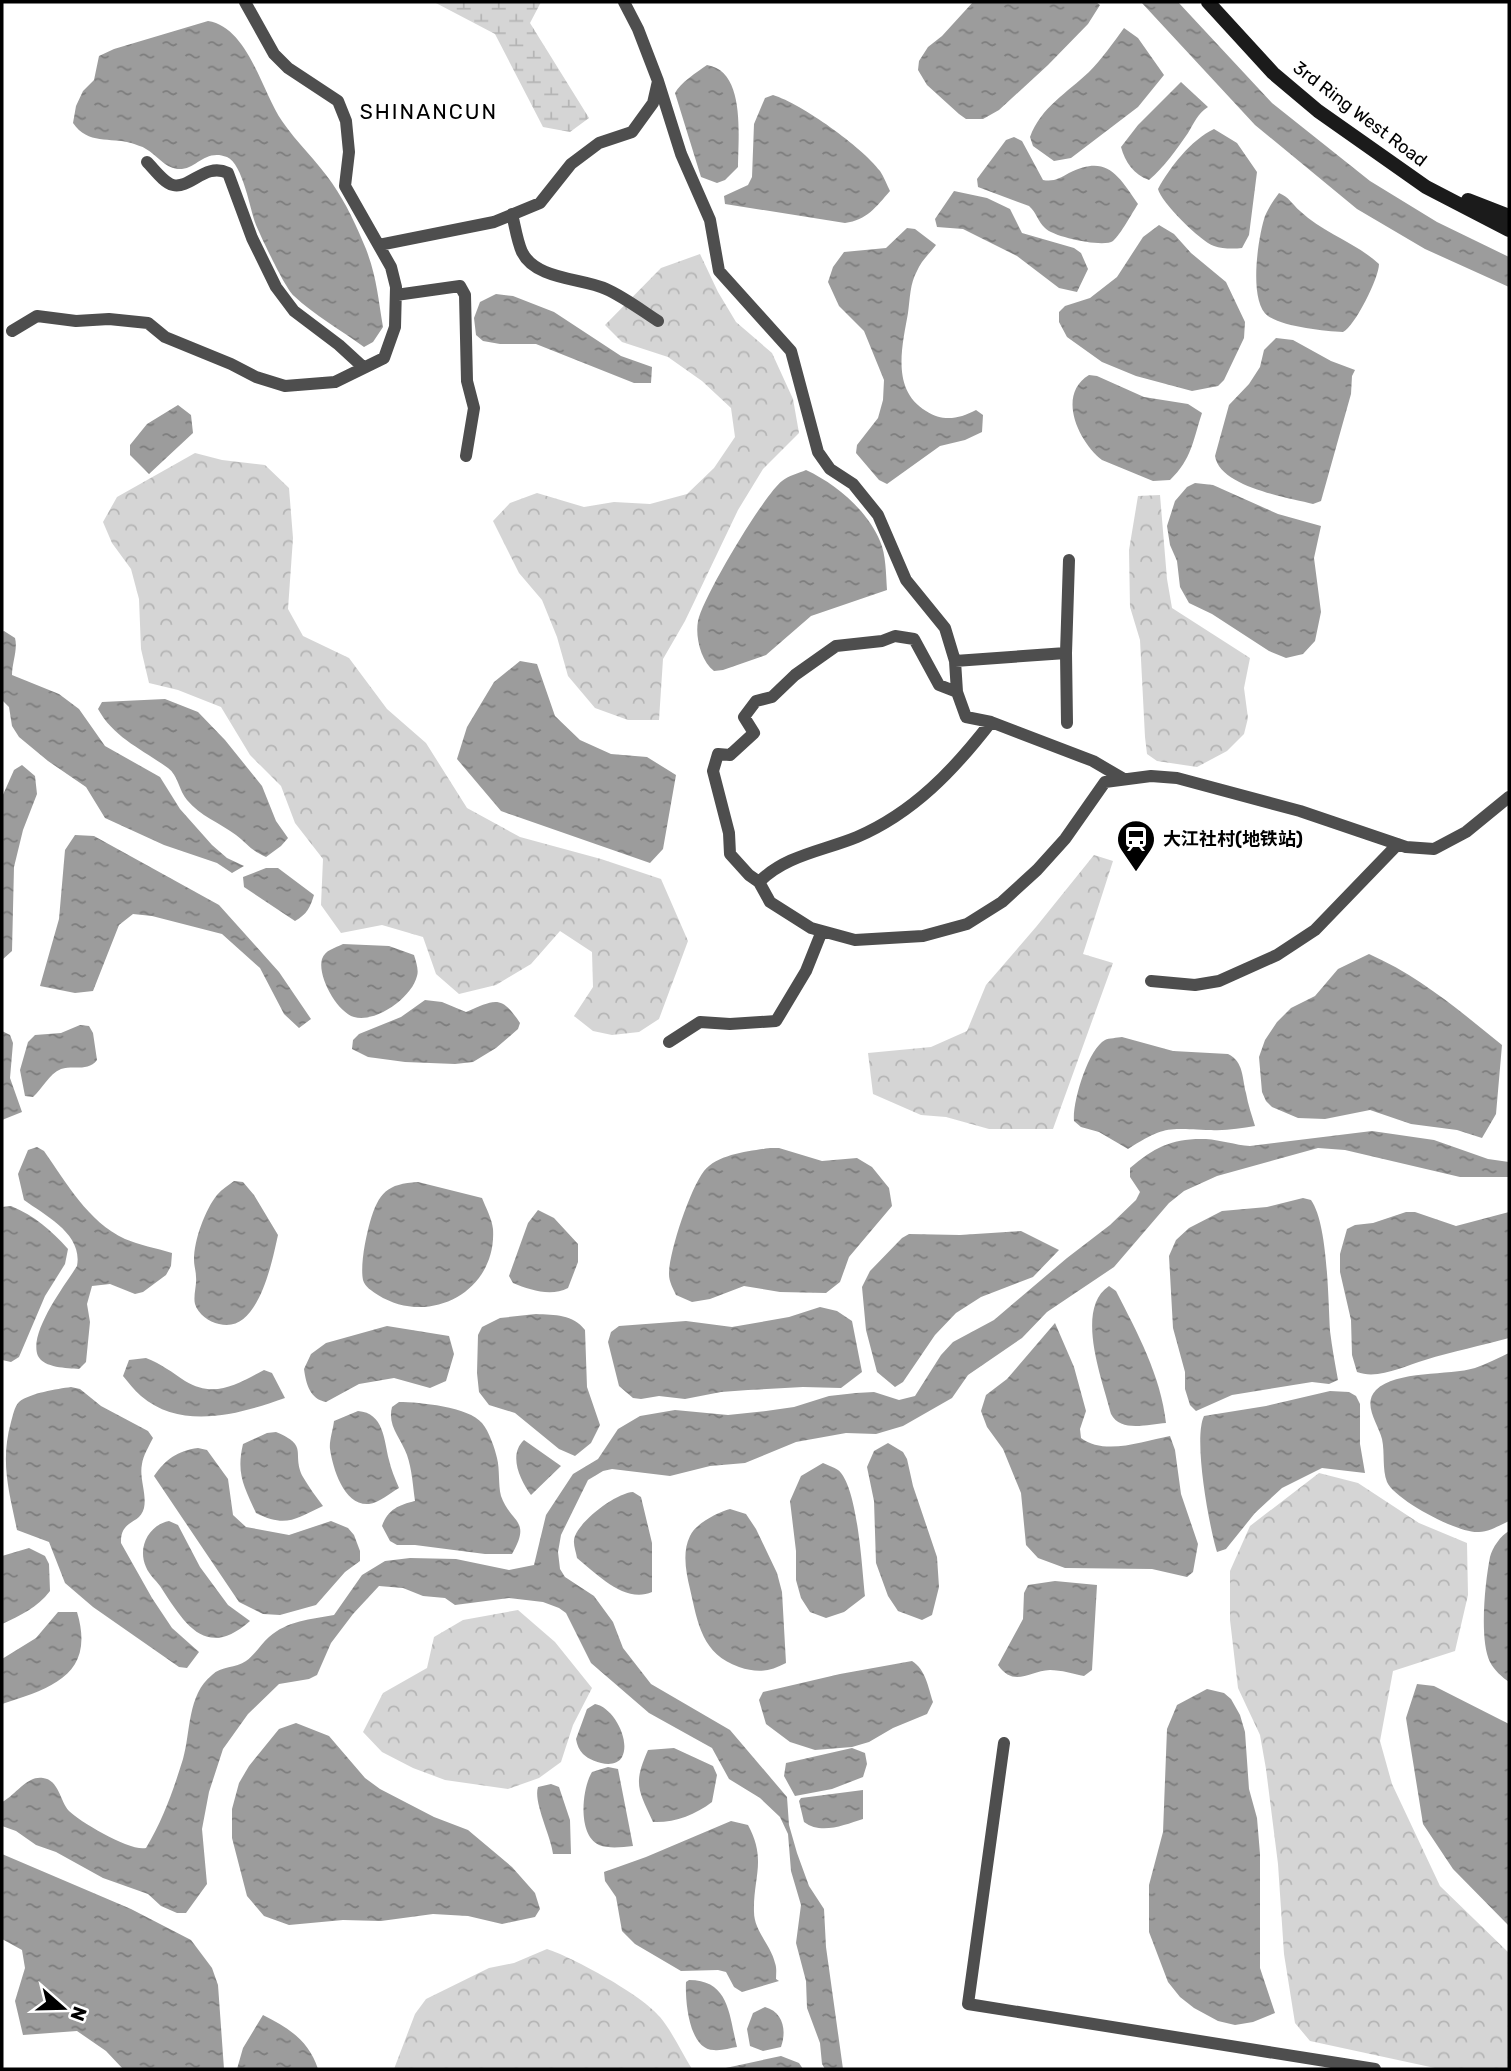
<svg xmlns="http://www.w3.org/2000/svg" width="1511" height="2071" font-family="Rubik,'Noto Sans SC',sans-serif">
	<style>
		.forest { fill: url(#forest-crowns) }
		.wetland { fill: url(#wetland-marsh) }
		.water { fill: url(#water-ripples) }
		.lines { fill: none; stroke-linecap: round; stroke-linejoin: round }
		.street { stroke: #4e4e4e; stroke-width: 12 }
		.secondary { stroke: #1b1b1b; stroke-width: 14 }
		.labels { text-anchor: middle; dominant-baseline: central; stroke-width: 7; stroke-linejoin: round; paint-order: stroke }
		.street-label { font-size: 18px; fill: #000; stroke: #fff }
		.poi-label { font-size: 18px; font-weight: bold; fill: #000; stroke: #fff; text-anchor: start }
		.quarter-label { font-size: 21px; letter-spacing: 2px; fill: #000; stroke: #fff }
	</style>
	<defs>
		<pattern id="forest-crowns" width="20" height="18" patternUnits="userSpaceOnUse" patternTransform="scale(1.75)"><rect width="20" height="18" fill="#d5d5d5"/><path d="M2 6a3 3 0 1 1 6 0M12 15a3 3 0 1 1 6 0" fill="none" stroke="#b5b5b5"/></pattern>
		<pattern id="wetland-marsh" width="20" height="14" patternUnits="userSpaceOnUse" patternTransform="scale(1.75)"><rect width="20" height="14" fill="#d5d5d5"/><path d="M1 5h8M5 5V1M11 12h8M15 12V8" fill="none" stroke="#b5b5b5"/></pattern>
		<pattern id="water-ripples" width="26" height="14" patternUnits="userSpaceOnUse" patternTransform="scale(1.75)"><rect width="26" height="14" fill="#9c9c9c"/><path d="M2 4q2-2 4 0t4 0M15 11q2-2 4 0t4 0" fill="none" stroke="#7d7d7d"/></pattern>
	</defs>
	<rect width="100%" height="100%" fill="#fff"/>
	<path class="forest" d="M700,254L718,292L736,322L772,353L793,399L799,433L763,469L738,510L685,621L663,659L659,720H628L595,708L568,676L557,637L542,600L519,573L493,521L510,503L537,493L584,507L614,502L650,504L687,494L714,468L735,437L731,408L702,381L668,357L622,342L605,325L661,268Z
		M195,453L222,460L265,465L289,488L293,538L288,609L303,636L349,658L387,709L426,743L467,808L520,837L601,859L661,879L688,941L659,1019L639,1032L612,1035L593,1031L574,1016L593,987L592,952L560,931L531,964L496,985L459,994L436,974L423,937L382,925L341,933L321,905L323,859L295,823L281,786L250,755L221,707L178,690L149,683L141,649L139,599L131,569L112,543L103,522L117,497Z
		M1160,495L1167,579L1172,608L1250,658L1244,688L1248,718L1244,734L1227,751L1197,767L1157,761L1147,754L1145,737L1140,640L1130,607L1129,550L1138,496Z
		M1094,855L1113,861L1083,954L1113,963L1053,1129H989L946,1117L921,1115L873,1094L868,1053L931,1047L967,1031L986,985L1036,927Z
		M1319,1473L1358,1483L1419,1523L1467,1543L1468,1595L1455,1651L1393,1671L1380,1741L1392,1784L1440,1886L1509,1953V2069L1435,2068L1310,2041L1295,2023L1284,1954L1278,1864L1266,1769L1260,1735L1238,1688L1230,1620V1571L1250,1526Z
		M518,1610L555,1642L592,1688L573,1725L561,1762L539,1778L508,1789L445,1780L413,1768L382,1752L363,1732L383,1693L427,1668L434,1637L463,1620Z
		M547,1949C574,1958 642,1995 660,2017C673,2033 682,2053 692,2069H394L415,2014L426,1999L489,1968L514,1963Z"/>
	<path class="wetland" d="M434,2H541L530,23L589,118L570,132L543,127L495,34Z"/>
	<path class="water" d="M973,2H1096L1100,5L1088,24L1048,65L999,110L983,119H966L959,114L927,85L918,70L919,61L928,47L942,36Z
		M1141,2H1178L1272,103L1370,181L1437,222L1509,257V287L1425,249L1357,209L1255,125Z
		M208,21C248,27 262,92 282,121C297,143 317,161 332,183C346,203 357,227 366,249C377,278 378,298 383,327L373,342L364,347C341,330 314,315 294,296C285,288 262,239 256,225C250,210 243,164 227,157C204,148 196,171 177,169C164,167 157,155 146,149C142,146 136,145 131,143C110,137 88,145 73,123L76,106L83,91L94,80L99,56L114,49Z
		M1124,28L1138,38L1164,75L1138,107L1071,158L1054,161L1033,146L1030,137C1041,107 1067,93 1089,72C1102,59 1113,43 1124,28Z
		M707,65C746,71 738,137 738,167L725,180L717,183L701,177L675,93C680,83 697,72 707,65Z
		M1181,82L1208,107C1198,113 1194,123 1188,133C1177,149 1164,167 1149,180C1134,175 1125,162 1121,147L1138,125Z
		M773,95C802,104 862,147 880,171C884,177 887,185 890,191C876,207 867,220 845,223L725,204L724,196L748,185L752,177L754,124L765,98Z
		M1214,129L1237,143L1257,172L1249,235L1242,248C1234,249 1222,249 1214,246C1200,241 1161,202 1158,189C1170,167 1191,140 1214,129Z
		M1014,137L1022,141L1043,180C1054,182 1060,178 1069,173C1107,154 1118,175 1138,204C1132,213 1121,234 1113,241C1104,248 1053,237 1045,228C1038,222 1037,213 1029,206L978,187L977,179L1006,140Z
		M954,191L987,198L1010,209L1022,233L1074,248L1081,253L1088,269L1077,292L1059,288L1017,256L963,229L937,227L935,219Z
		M1279,193C1289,197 1292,204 1300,211C1323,233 1355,242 1379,264C1379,278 1355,326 1343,332C1324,331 1284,327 1268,316C1248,302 1258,237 1265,216C1269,207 1273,201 1279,193Z
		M1159,225L1174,234L1191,253L1226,282L1245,322L1244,338L1224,380L1218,386L1192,391L1136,376L1102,362L1067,337L1059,322V312L1065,306L1090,298L1117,277L1143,237Z
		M907,228L915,229L936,245C930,253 921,261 917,271C910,283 910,299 908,313C902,347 891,390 926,411C943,422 959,419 976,410L983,415L982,432L965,440L940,446L887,484L879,480L856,453L857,445L878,418L883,400L884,380L864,331L839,306L828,282L833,267L844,252L886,248Z
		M496,294L513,296L554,312L621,356L652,367L651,383H634L536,344H500L483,341L476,335L474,318L480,302Z
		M1276,338L1293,340L1331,361L1355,370L1352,376L1351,394L1321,501L1313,504C1286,497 1220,487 1215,456L1229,405L1249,384L1260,367L1264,350Z
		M1089,375L1097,376L1144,397L1188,404L1202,413C1193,440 1192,459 1170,480L1153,481L1102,460C1079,442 1056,395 1089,375Z
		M178,405L191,415L193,433L149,474L130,455V445L147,424Z
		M806,470C836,484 867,510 880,541C886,554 886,575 887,590L811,616L766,655L723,670L714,671C701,661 695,637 698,621C703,597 763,496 782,481C788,476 799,473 806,470Z
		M1195,483L1213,485L1278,514L1321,526L1314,558L1321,612L1315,641L1303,654L1286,658L1269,651L1212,614L1189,603L1180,587L1177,561L1170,545L1167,526L1175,501L1187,487Z
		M4,631L15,638C18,649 12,663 12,675L59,694L79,709L105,746L160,777L180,809L212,845L227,858L244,866L232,873L217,863L164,845L105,818L86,787L48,761L19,737L12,726L9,707L2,700V632Z
		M520,661L537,664L555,716L580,740L611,754L647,757L676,775L663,849L650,863L501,811L457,759L467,727L494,682Z
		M165,699L198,712L225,740L262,786L276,821L288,838L281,846L266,857C250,850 248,844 236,835C220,823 200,816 187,800C179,791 178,775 168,768C142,749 114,738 98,709L102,702Z
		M22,765L35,776L37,794L23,830L14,867L12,951L2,960V797L14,770Z
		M75,835L94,836L219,905L279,972L311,1019L299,1028L284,1014L260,968L222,934L152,916L133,914L119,925L93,991L75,993L40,986L59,919L65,850Z
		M266,868H278L314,895C310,908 307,914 295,921L244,887L243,877Z
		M343,944L389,946L414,955C416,962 419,970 417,976C412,997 377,1023 354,1017C337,1012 317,976 322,959C325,950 335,948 343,944Z
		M1369,954C1419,976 1460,1011 1502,1045L1496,1114L1482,1138L1457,1130L1411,1124L1370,1110L1325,1119L1298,1118L1272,1107L1266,1101L1262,1092L1259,1057L1265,1040L1277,1022L1291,1008L1315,996L1338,969Z
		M425,1000L442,1002L466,1012C495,1000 501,994 520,1023L518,1029L496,1048L473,1062L455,1064L405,1062L368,1057L352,1049L353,1040L359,1034L401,1017Z
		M80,1025L89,1026L93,1033L97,1060C88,1072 73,1065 61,1069C49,1074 42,1089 33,1097L25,1096L20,1070L28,1042L35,1035L61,1033Z
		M2,1031L10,1035L13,1043L10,1078L22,1112L2,1120Z
		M1122,1037L1173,1051L1228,1054C1244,1062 1242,1078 1246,1093C1248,1105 1252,1116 1255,1126C1241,1128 1226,1131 1211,1130C1168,1129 1167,1124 1128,1149L1099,1132L1081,1127L1074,1121C1072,1103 1088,1049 1105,1040C1109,1038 1117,1038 1122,1037Z
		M1372,1131L1434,1140L1488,1159L1509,1162V1177H1460L1345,1150L1318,1148L1217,1176L1184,1191L1169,1203L1114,1267L1047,1312L1022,1338L968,1375L952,1398L903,1426L876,1434L846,1433L796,1442L745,1463L710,1466L670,1476L612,1469L603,1471L588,1480L561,1535L558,1552L560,1569L565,1577L594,1596L613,1622L623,1648L651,1684L730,1730L787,1797L789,1825L797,1853L809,1886L824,1909L826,1947L843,2069H825L822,2064L820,2043L807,2008L806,1981L796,1943L801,1905L791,1871L788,1834L780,1817L760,1798L729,1779L712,1748L649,1713L591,1663L566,1613L559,1608L543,1602L509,1598L455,1605L445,1598L423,1596L403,1588L379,1586L353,1614L331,1643L317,1675L309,1679L279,1684L248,1714L223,1749L209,1792L202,1829L207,1884L186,1913H177L161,1906L148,1894L103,1878L56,1852L36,1845L16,1831L2,1826V1802C15,1796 27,1775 43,1778C59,1780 60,1801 69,1811C80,1822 131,1852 146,1848C163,1820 173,1791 183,1759C191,1732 187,1695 212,1675C221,1666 236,1668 246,1661C255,1655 261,1644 269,1637C287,1621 311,1619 334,1615L362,1575L385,1561L410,1558L456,1559L509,1570L534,1565L546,1515L573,1474L598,1459L618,1429L640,1416L675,1410L728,1415L766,1411L794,1407L829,1396L856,1393L874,1392L899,1400L915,1396L941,1355L953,1342L994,1320L1067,1258L1110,1225L1136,1200L1140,1192L1130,1177V1168C1155,1147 1172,1138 1206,1139C1221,1140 1235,1145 1250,1146Z
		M37,1147L44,1151C66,1182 88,1222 125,1239C139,1245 156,1248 172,1253L171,1266L166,1275L143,1292L135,1294L110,1284L92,1286L87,1304L90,1322L86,1362L79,1369C67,1368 44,1368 38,1356C28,1333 65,1285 77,1266C83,1234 46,1216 24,1200L18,1174L28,1150Z
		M770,1148H779L822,1161L857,1158L872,1167L889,1188L892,1206L849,1257L840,1282L826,1293L780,1292L744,1286L710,1299L692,1302L676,1295C673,1288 669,1282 669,1274C669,1252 690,1189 704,1171C718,1154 750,1151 770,1148Z
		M234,1181L243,1182L254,1195L278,1235C272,1262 258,1335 219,1324C209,1322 198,1314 195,1304C193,1296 197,1285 196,1277C196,1271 194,1266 194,1260C194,1240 205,1210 217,1195C222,1189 229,1185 234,1181Z
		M418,1182L482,1198C486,1208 492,1219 493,1229C497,1292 429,1327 378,1295C372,1291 365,1287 363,1280C360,1265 366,1236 370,1222C379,1192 387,1184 418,1182Z
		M1303,1198L1311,1200C1328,1224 1328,1299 1330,1331C1332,1347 1335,1364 1338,1380L1329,1384L1312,1382L1232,1395L1196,1411L1190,1405L1185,1389V1372L1173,1328L1169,1256L1176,1240L1189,1228L1222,1211L1267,1207Z
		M11,1206C35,1216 51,1230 68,1249L65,1264L45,1296L19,1357L11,1362L2,1360V1207Z
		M538,1210L554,1218L578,1244V1262L568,1288C551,1297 530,1290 513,1283L509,1276L528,1223Z
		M1406,1212H1415L1456,1226L1509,1212V1338C1481,1346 1453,1351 1425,1360C1404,1366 1378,1380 1357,1372L1352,1355L1351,1320L1340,1272V1254L1347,1229L1355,1225L1373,1223Z
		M1021,1231L1059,1250L1033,1277L981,1297L956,1313L935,1335L903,1382L895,1387L877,1372L866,1330L862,1287L870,1271L902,1238L909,1234L960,1235Z
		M1109,1286L1116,1291C1137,1332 1161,1376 1166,1423C1148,1424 1121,1433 1111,1414C1103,1381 1074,1309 1109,1286Z
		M820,1307L837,1311L852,1321L862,1372L841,1388L803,1387L748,1390L721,1392L685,1399L659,1396L641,1399L633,1398L619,1386L608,1342L611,1332L619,1326L686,1321L732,1327L789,1317Z
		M536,1314C555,1315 573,1314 585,1330L587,1387L600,1425L591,1443L575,1456L559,1449L515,1413L489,1405L479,1392L477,1373L478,1335L482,1327L500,1318Z
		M1055,1323L1074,1367L1086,1411L1080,1429L1081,1438C1105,1456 1143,1441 1170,1436L1175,1450L1181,1494L1198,1544L1193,1572L1187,1577L1152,1569L1065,1568L1038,1558L1026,1545L1021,1493L1003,1449L987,1427L981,1411L986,1395L1007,1379Z
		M387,1326L449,1336L454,1354L446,1381L430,1388L394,1378L359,1384L326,1402C310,1399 306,1384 304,1369L311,1354L326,1343Z
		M1509,1353V1521C1500,1525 1489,1532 1479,1532C1459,1534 1395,1500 1387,1482C1382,1469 1385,1453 1382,1439C1378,1424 1362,1404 1376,1390C1396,1370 1449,1376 1475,1368C1486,1364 1498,1358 1509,1353Z
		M146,1358C161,1364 172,1372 185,1381C215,1399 237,1384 264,1370L272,1373L285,1398C240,1414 182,1431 141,1396C134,1390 128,1382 123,1376L129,1360Z
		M71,1387L80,1389L101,1406L148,1431L153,1438C149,1446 143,1456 142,1464C139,1478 147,1494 144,1508C140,1525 120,1519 121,1543L152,1598L172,1628L199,1652L187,1668L179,1667L93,1607L65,1583L49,1542L17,1530C9,1491 0,1462 11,1422C13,1416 14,1407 19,1402C30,1393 57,1389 71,1387Z
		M1330,1391L1349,1392L1356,1396L1360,1404V1444L1365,1473L1322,1468L1282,1488L1255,1513L1226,1549L1217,1552C1209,1526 1193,1439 1204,1416L1266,1406Z
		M399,1402C419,1402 469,1407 482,1423C489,1431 495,1449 497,1458C500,1470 498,1484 501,1496C511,1524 532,1519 512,1554H485L415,1545H397L390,1541L382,1526C388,1509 399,1505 415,1501C413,1487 412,1469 407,1455C401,1438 387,1426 392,1407Z
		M358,1411C384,1413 384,1440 389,1460C391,1469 395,1479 399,1488C390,1493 379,1503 369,1504C344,1506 333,1469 330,1449C329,1441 333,1430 334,1421Z
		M276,1432C310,1446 291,1453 303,1477C309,1487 316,1497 323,1506C295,1519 286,1528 256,1513C244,1486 236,1474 243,1444L267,1433Z
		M524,1440L561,1466L531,1495C520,1480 508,1455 524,1440Z
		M888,1443L903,1452L907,1459L913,1486L937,1557L939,1587L932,1615L922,1620L898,1611L888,1596L876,1563L874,1501L867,1467L874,1451Z
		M198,1448L207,1450L228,1479L233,1515L246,1527L289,1535L331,1521L348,1528L354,1535L360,1551V1561L345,1572L316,1605L280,1615L263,1614L239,1602L154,1476C166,1459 177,1451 198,1448Z
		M823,1463C827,1465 834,1467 838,1470C858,1486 862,1570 865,1596L844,1612L826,1618L810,1612L801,1598L796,1580V1551L790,1501L801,1476Z
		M633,1492L641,1497L652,1543V1592C625,1604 597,1574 577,1558C576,1551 572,1543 575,1536C581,1520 616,1493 633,1492Z
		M730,1509L746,1514L756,1529L777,1573L782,1592L786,1663C769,1672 757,1673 739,1667C702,1654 698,1624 690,1589C686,1572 682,1552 690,1536C695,1524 718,1512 730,1509Z
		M169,1521L178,1525L200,1567L228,1605L250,1621C207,1659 186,1626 162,1589C158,1582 149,1575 146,1567C137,1547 149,1525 169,1521Z
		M1509,1531V1682C1502,1677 1494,1670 1490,1662C1479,1640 1485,1582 1490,1557C1492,1548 1501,1535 1509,1531Z
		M29,1548L45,1556L49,1564L50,1591C37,1608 21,1615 2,1624V1556Z
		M1055,1581L1097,1585L1092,1670L1084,1676C1074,1674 1061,1670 1050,1670C1029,1671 1014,1688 998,1665L1023,1619L1024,1593L1028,1585Z
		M58,1612H77C96,1675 51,1688 2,1704V1659L36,1638Z
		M912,1661C926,1670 928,1687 933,1702L927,1714L893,1728L869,1742L852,1747L815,1750L790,1742L766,1724L759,1700L763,1692L840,1674Z
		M1417,1684L1434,1686L1509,1724V1926L1453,1869L1423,1824L1406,1718Z
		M1207,1689L1224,1693L1231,1699L1240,1715L1245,1732L1249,1789L1257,1818L1260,1854V1968L1275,2013L1253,2022L1235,2025L1218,2021L1194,2008L1180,1997L1168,1982L1149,1932V1885L1163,1832L1167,1729L1177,1705Z
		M595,1704C613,1707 631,1740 622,1757C615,1770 591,1762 583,1754C579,1750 577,1745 576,1739L587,1709Z
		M296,1723L329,1736L365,1778L380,1789L434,1817L468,1830L512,1867L535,1893L540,1909L535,1917L502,1924L468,1916L433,1914L381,1921L343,1920L289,1925L264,1916L247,1896L232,1838V1809L239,1783L249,1766L279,1729Z
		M674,1748L713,1766L717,1775L712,1802C695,1815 674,1823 653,1822C638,1789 633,1784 648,1750Z
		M852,1748L865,1753L867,1764L863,1777L832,1789L795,1796L784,1776L786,1763Z
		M608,1767L618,1769L633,1846C622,1847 610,1849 599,1845C577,1835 582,1788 592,1772Z
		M551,1784L559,1787L570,1820L571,1854H553C551,1836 533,1802 538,1787Z
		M863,1790V1819C844,1825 821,1835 804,1822L799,1801L801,1798Z
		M731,1821L748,1825C767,1860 753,1877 754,1912C754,1931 771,1945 775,1963C777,1968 776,1974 776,1979L779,1981L742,1992L734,1987L726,1972L718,1970L681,1971L635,1944L622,1931L616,1897L605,1881L604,1872L646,1857Z
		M2,1854L131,1909L191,1940L212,1968L218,1985L224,2069H123L106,2051L77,2031L23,2035L15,2001L25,1968L22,1950L2,1939Z
		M689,1980C730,1980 729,2016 737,2047C730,2048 721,2051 714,2050C689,2050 685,2001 686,1982Z
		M765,2007C783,2012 787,2030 781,2047L763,2051L750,2046L747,2029L753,2013Z
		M263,2015C289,2028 309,2041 318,2069H237L243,2048Z
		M781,2056L799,2063L803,2069H721Z"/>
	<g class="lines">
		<path class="street" d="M658,81L681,154L710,220L719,271L791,351L818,452L830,469L853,484L878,515L906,580L945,628L955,661L957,692L966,717L991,722
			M147,162C154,169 164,183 173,185C191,189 205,162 228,173L252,238L276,287L294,311L339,345L363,367
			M512,214C515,226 517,241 522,252C536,280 582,278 606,289C624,297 641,310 658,321
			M379,245L494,222L540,203L571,164L599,143L632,132L653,103L658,81L638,29L624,2
			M396,295L460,286L465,295L467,381L474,408L466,456
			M12,331L37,316L76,321L109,319L148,323L165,337L231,364L256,377L285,386L335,382L384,358L395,327L396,287L391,267L345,186L349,152L346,121L338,101L288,68L274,54L245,2
			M955,661L1066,653
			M1067,723L1066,653L1069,560
			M1122,778L1093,761L991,722C954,770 913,813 857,837C823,851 786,855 759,882L770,902L811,928L855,940L923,936L967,924L1002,902L1037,870L1065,839L1105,782L1151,776L1177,778L1300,811L1406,847L1434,849L1466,832L1509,797
			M759,882L749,875L730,854L729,833L713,771L718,754L730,755L754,733L744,717L756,701L772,697L795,675L836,646L882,641L895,636L914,639L939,685L957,692
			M1151,981L1195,985L1219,981L1277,955L1315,930L1398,844
			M669,1042L700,1022L730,1024L776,1021L806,971L822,931
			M1004,1743L968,2004L1375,2069"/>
		<path class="secondary" d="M1208,2L1273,73L1318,111L1426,187L1509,230
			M1468,200L1509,216"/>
	</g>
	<defs>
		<symbol id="station-pin" viewBox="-11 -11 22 30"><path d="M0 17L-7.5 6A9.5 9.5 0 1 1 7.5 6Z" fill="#000" stroke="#fff"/><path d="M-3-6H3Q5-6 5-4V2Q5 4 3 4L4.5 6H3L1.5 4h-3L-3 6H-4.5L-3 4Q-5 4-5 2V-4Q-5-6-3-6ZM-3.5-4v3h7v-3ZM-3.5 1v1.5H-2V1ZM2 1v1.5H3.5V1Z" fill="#fff"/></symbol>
	</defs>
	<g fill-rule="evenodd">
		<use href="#station-pin" x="1114" y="817" width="44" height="60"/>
	</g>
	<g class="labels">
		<g class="street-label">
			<text transform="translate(1360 114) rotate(37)">3rd Ring West Road</text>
		</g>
		<g class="poi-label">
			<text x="1163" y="839">大江社村(地铁站)</text>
		</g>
		<g class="quarter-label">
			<text x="429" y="111">SHINANCUN</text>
		</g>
	</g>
	<rect width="1511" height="2071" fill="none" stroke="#000000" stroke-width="7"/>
	<g transform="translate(63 2008) rotate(110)" stroke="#ffffff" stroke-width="5" paint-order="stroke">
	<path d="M0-5L12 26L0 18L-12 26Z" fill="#000000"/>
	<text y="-10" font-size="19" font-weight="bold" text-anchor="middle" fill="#000000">N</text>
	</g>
</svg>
